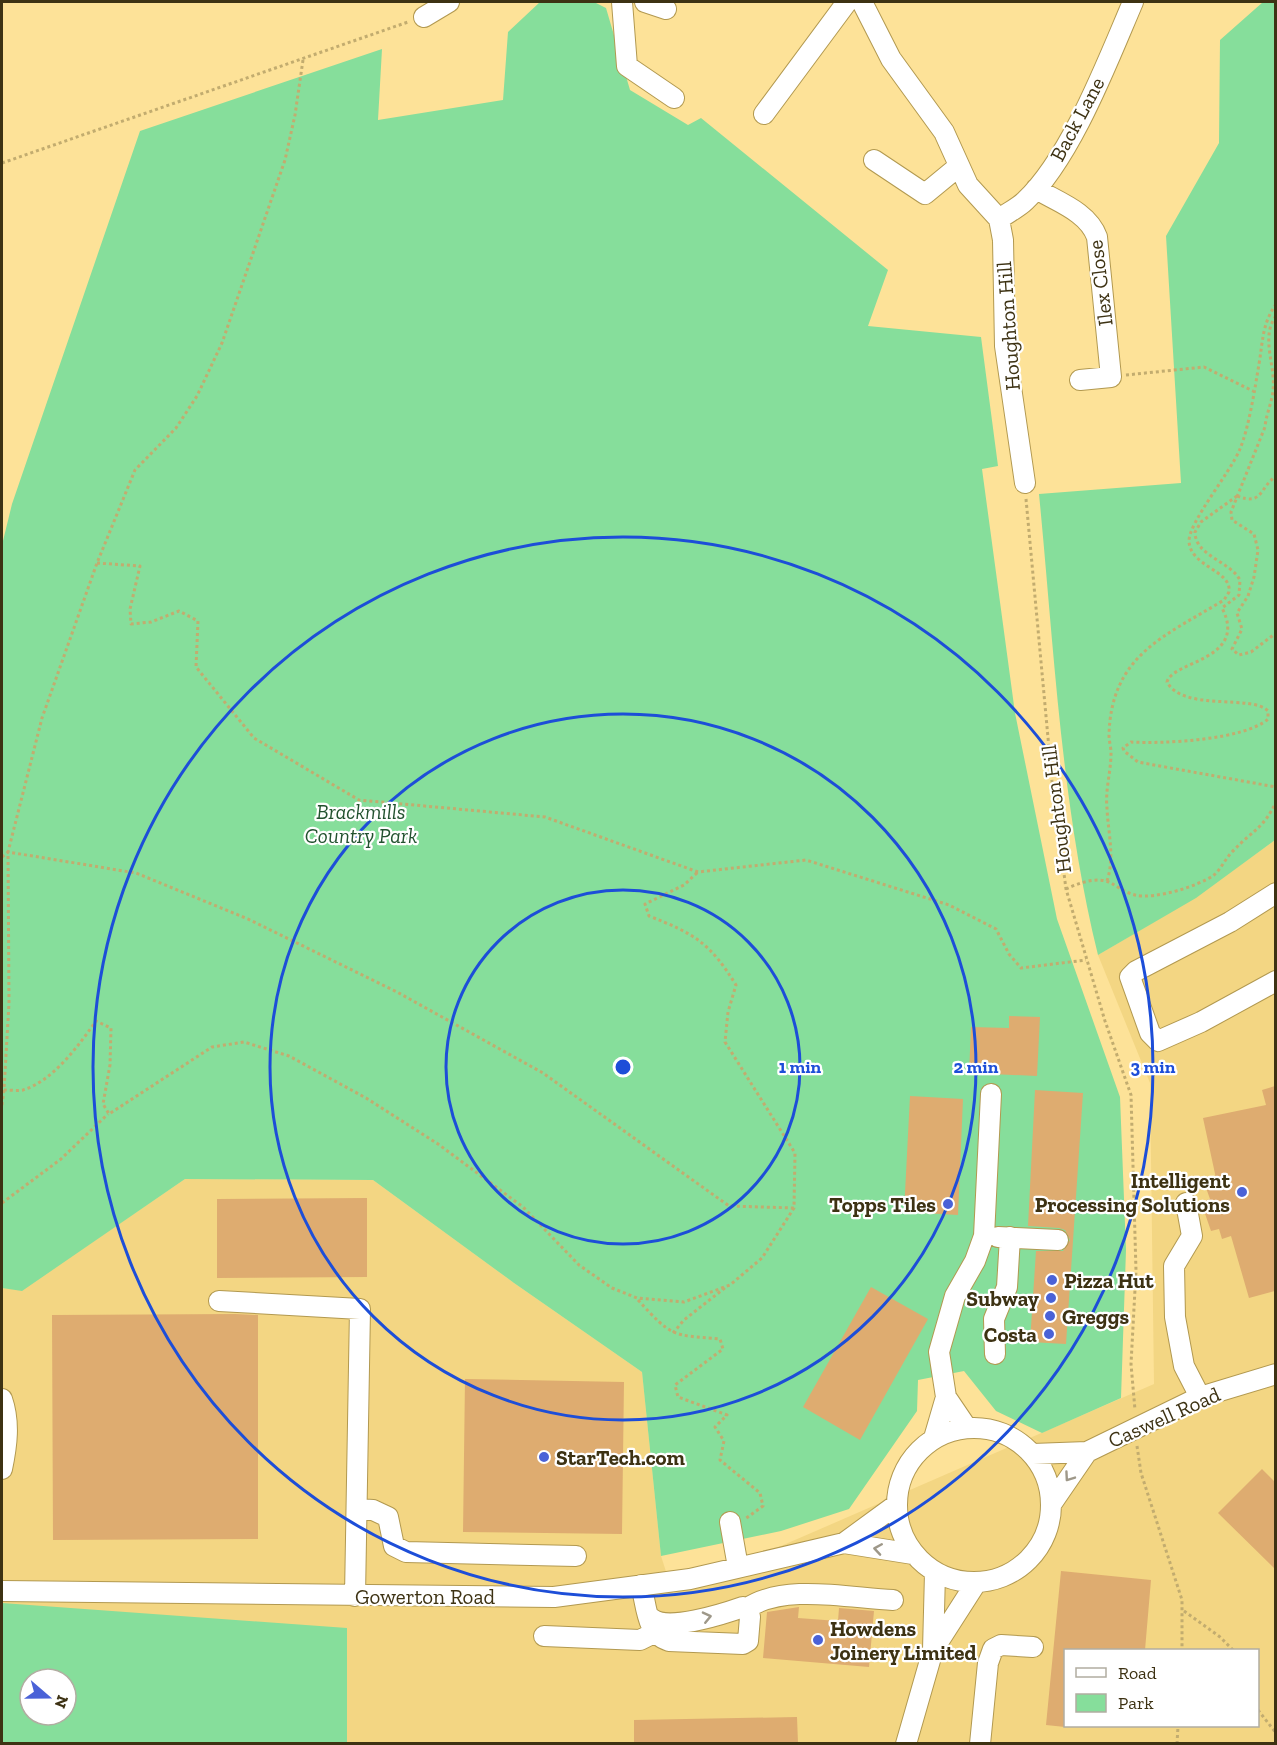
<svg xmlns="http://www.w3.org/2000/svg" width="1277" height="1745" font-family="'Zilla Slab',serif">
	<style>
		.built { fill: #f3d683; fill-rule: evenodd }
		.green { fill: #86de9b; fill-rule: evenodd }
		.building { fill: #deac70 }
		.lines { fill: none; stroke-linecap: round; stroke-linejoin: round }
		.minor-casing { stroke: #b29950; stroke-width: 22 }
		.path { stroke: #c2ac6f; stroke-width: 3; stroke-dasharray: 3 3; stroke-linecap: butt }
		.minor { stroke: #fff; stroke-width: 20 }
		.oneway { stroke: #9e9889 }
		.ring { fill: none; stroke: #1d4ed8; stroke-width: 3 }
		.poi-dot { fill: #4a62d7; stroke: #fff; stroke-width: 2 }
		.labels { text-anchor: middle; dominant-baseline: central; stroke-width: 4.5; stroke-linejoin: round; paint-order: stroke }
		.street-label { font-size: 21px; fill: #3d3213; stroke: #fff }
		.park-label { font-size: 21px; font-style: italic; fill: #22522f; stroke: #fff }
		.poi-label { font-size: 21px; font-weight: bold; fill: #3d3213; stroke: #fff; text-anchor: end }
		.centre { fill: #1d4ed8; stroke: #fff; stroke-width: 3 }
		.ring-label { font-size: 18px; text-anchor: middle; font-weight: bold; fill: #1d4ed8; stroke: #fff; stroke-width: 4.5; stroke-linejoin: round; paint-order: stroke }
	</style>
	<rect width="100%" height="100%" fill="#fde298"/>
	<path class="built" d="M1275,840V1743L2,1744V1288L22,1290L185,1179L373,1180L514,1283L642,1372L661,1556L673,1593L1154,1384L1150,1083L1098,955L1196,897ZM1066,1650H1258V1726H1066ZM30,1679H66V1715H30Z"/>
	<path class="green" d="M540,2H594L606,8L630,90L688,125L701,118L888,270L868,326L981,337L998,466L982,469L1015,713L1057,919L1120,1097L1126,1250L1121,1398L1042,1433L996,1411L964,1371L918,1380L917,1411L849,1509L781,1531L661,1556L642,1372L514,1283L373,1180L185,1179L22,1291L2,1288V545L12,504L140,131L382,49L378,120L503,100L508,32Z
		M1263,2H1276L1275,840L1196,898L1098,955C1061,805 1054,647 1039,494L1181,483L1166,236L1219,143L1220,40Z
		M2,1603L347,1628V1743H2ZM30,1679H66V1715H30Z"/>
	<path class="building" d="M1009,1016L1040,1017L1037,1076L969,1073L971,1027L1009,1028Z
		M1275,1086V1291L1249,1298L1231,1236L1222,1239L1219,1229L1211,1231L1201,1202L1210,1199L1205,1185L1217,1183L1203,1118L1266,1105L1262,1090Z
		M1035,1090L1083,1093L1066,1344L1030,1342L1036,1251H1063L1070,1240L1065,1230L1059,1228L1028,1226Z
		M910,1096L963,1099L958,1215L904,1212Z
		M367,1198V1277L217,1278V1199Z
		M871,1287L928,1319L860,1440L803,1407Z
		M235,1314L258,1315V1539L53,1540L52,1315Z
		M465,1379L624,1382L622,1534L463,1532Z
		M1262,1469L1275,1482V1569L1218,1513Z
		M1061,1571L1151,1580L1145,1650H1065V1727L1046,1725Z
		M799,1607L798,1618L838,1621L839,1608L874,1611L869,1667L763,1658L767,1612Z
		M797,1717L798,1743H634V1720Z"/>
	<g class="lines">
		<defs>
			<path id="minor" d="M622,2L627,66L674,98
				M645,2L666,9
				M862,2L891,59L944,132L968,185L999,219
				M424,17L449,2
				M764,114L847,2
				M874,160L925,194L959,166
				M1036,189C1058,202 1088,212 1097,237L1111,377L1080,380
				M999,219L1003,240L1005,346L1025,483
				M999,219C1007,213 1018,208 1025,201C1071,158 1108,60 1133,2
				M1276,893L1230,922L1136,971L1130,977L1150,1033L1158,1041L1201,1022L1276,981
				M1186,1203L1192,1236L1174,1266L1175,1317L1184,1366L1200,1397
				M998,1237L1058,1240
				M219,1301L360,1309L355,1596
				M995,1354L994,1319L1007,1287L1010,1237
				M2,1399C10,1422 7,1445 2,1469
				M897 1505a77 77 0 1 1 154 0a77 77 0 1 1-154 0Z
				M967,1428L946,1397L939,1352L955,1296L975,1261L984,1236L991,1094
				M934,1438L946,1397
				M1033,1454L1087,1452L1200,1397L1276,1374
				M1052,1503L1087,1452
				M357,1509L373,1510L388,1517L394,1546L406,1552L576,1556
				M730,1522L738,1567
				M844,1543L896,1505
				M641,1585C647,1607 646,1634 669,1641L743,1644L748,1641L750,1617L748,1609L743,1607C723,1614 667,1632 651,1618
				M2,1591L554,1597L690,1579L844,1543L913,1554
				M746,1609C783,1583 849,1598 893,1600
				M544,1636L640,1640L654,1633
				M933,1650L976,1583
				M906,1744L933,1650L935,1573
				M980,1744L988,1663L993,1649L1001,1645L1033,1647"/>
		</defs>
		<use href="#minor" class="minor-casing"/>
		<path class="path" d="M303,60L295,115L285,160L222,343L197,396L176,428L135,470L97,563L42,718L8,852L9,1003L4,1090C10,1090 18,1091 23,1090C53,1081 79,1045 96,1021L111,1028L110,1065L103,1104L109,1114L212,1047L244,1042L289,1056L366,1098L438,1144L523,1207L579,1265L612,1288L637,1298L684,1302L730,1285L762,1258L794,1208L795,1153L725,1042L728,1012L736,985C710,943 695,934 649,916L645,904L684,885L698,872
			M2,163L408,22
			M1276,316C1260,337 1276,366 1273,390C1272,403 1266,414 1265,427L1231,512L1232,520L1254,534L1258,550L1254,577L1248,596L1237,613L1242,629L1232,649L1239,655L1251,652L1276,633
			M1126,375L1204,367L1253,391
			M1237,496L1201,522L1195,532C1195,556 1230,561 1240,580L1239,595L1222,608C1249,660 1172,661 1167,682C1183,712 1252,694 1268,711V719C1245,740 1162,744 1131,742L1123,748L1124,751L1138,762L1154,765L1276,787
			M1237,496C1263,506 1259,488 1276,476
			M1026,499L1052,781L1066,889L1105,1021L1131,1095L1136,1271L1131,1364L1135,1410
			M97,563L140,566L130,609L131,624L151,622L179,611L198,621L196,667L254,738L359,800L545,817L698,872L806,860L949,905L996,929L1009,954L1021,968L1086,960
			M2,857L8,852L136,873L248,919L397,992L543,1073L729,1206L794,1208
			M1107,881C1115,856 1108,833 1107,808C1105,790 1111,772 1111,753C1111,747 1109,741 1109,735C1111,655 1165,636 1224,600L1229,592C1232,570 1190,567 1189,541C1189,522 1230,473 1240,449C1249,427 1255,388 1259,364C1263,341 1262,324 1276,304
			M1066,889C1079,883 1097,876 1111,883C1118,887 1126,893 1135,895C1154,900 1199,886 1214,875C1222,868 1226,857 1234,850C1252,831 1264,828 1276,802
			M2,1105L4,1090
			M2,1203L61,1159L108,1114
			M638,1300C672,1337 671,1335 720,1339L723,1349L675,1385L678,1397L727,1415L715,1427L724,1441L720,1460L760,1493L763,1506L745,1519
			M673,1333L684,1320L726,1287
			M1137,1446L1141,1473L1182,1600V1650
			M1184,1611L1220,1637L1233,1650
			M1258,1710L1276,1733
			M1177,1744L1178,1726"/>
		<use href="#minor" class="minor"/>
	</g>
	<defs><path id="oneway-chevron" d="M-2-3.5L2.5 0L-2 3.5" fill="none" stroke-width="1.6" stroke-linecap="round" stroke-linejoin="round" transform="scale(1.5)"/></defs>
	<g class="oneway">
		<use href="#oneway-chevron" transform="translate(1069 1477) rotate(125)"/>
		<use href="#oneway-chevron" transform="translate(878 1549) rotate(-171)"/>
		<use href="#oneway-chevron" transform="translate(707 1617) rotate(-13)"/>
	</g>
	<g class="ring">
		<circle cx="623" cy="1067" r="177"/>
		<circle cx="623" cy="1067" r="353"/>
		<circle cx="623" cy="1067" r="530"/>
	</g>
	<g class="poi-dot">
		<circle cx="1242" cy="1192" r="6"/>
		<circle cx="948" cy="1204" r="6"/>
		<circle cx="1052" cy="1280" r="6"/>
		<circle cx="1051" cy="1298" r="6"/>
		<circle cx="1050" cy="1316" r="6"/>
		<circle cx="1049" cy="1334" r="6"/>
		<circle cx="544" cy="1457" r="6"/>
		<circle cx="818" cy="1640" r="6"/>
	</g>
	<g class="labels">
		<g class="street-label">
			<text transform="translate(1077 119) rotate(-62)">Back Lane</text>
			<text transform="translate(1100 283) rotate(-97)">Ilex Close</text>
			<text transform="translate(1008 326) rotate(-94)">Houghton Hill</text>
			<text transform="translate(1056 809) rotate(-97)">Houghton Hill</text>
			<text transform="translate(1164 1417) rotate(-24)">Caswell Road</text>
			<text x="425" y="1596">Gowerton Road</text>
		</g>
		<g class="park-label">
			<text x="361" y="811">Brackmills<tspan x="361" dy="24">Country Park</tspan></text>
		</g>
		<g class="poi-label">
			<text x="1230" y="1180">Intelligent<tspan x="1230" dy="24">Processing Solutions</tspan></text>
			<text x="936" y="1204">Topps Tiles</text>
			<text x="1064" y="1280" text-anchor="start">Pizza Hut</text>
			<text x="1039" y="1298">Subway</text>
			<text x="1062" y="1316" text-anchor="start">Greggs</text>
			<text x="1037" y="1334">Costa</text>
			<text x="556" y="1457" text-anchor="start">StarTech.com</text>
			<text x="830" y="1628" text-anchor="start">Howdens<tspan x="830" dy="24">Joinery Limited</tspan></text>
		</g>
	</g>
	<circle cx="623" cy="1067" r="9" class="centre"/>
	<g class="ring-label">
		<text x="800" y="1073">1 min</text>
		<text x="976" y="1073">2 min</text>
		<text x="1153" y="1073">3 min</text>
	</g>
	<rect width="1277" height="1745" fill="none" stroke="#3d3213" stroke-width="6"/>
	<rect x="1064" y="1649" width="195" height="78" fill="#ffffff" stroke="#b1ada1" stroke-width="1.5"/>
	<rect x="1076" y="1668" width="30" height="9" fill="#ffffff" stroke="#b1ada1" stroke-width="1.5"/>
	<text x="1118" y="1679" font-size="18" fill="#3d3213">Road</text>
	<rect x="1076" y="1694" width="30" height="18" fill="#86de9b" stroke="#b1ada1" stroke-width="1.5"/>
	<text x="1118" y="1709" font-size="18" fill="#3d3213">Park</text>
	<g transform="translate(48 1697) rotate(110)"><circle r="28" fill="#ffffff" stroke="#b1ada1" stroke-width="1.5"/>
	<path d="M0-4.5L10 22L0 15L-10 22Z" fill="#4a62d7"/>
	<text y="-9" font-size="16" font-weight="bold" text-anchor="middle" fill="#3d3213">N</text>
	</g>
</svg>
